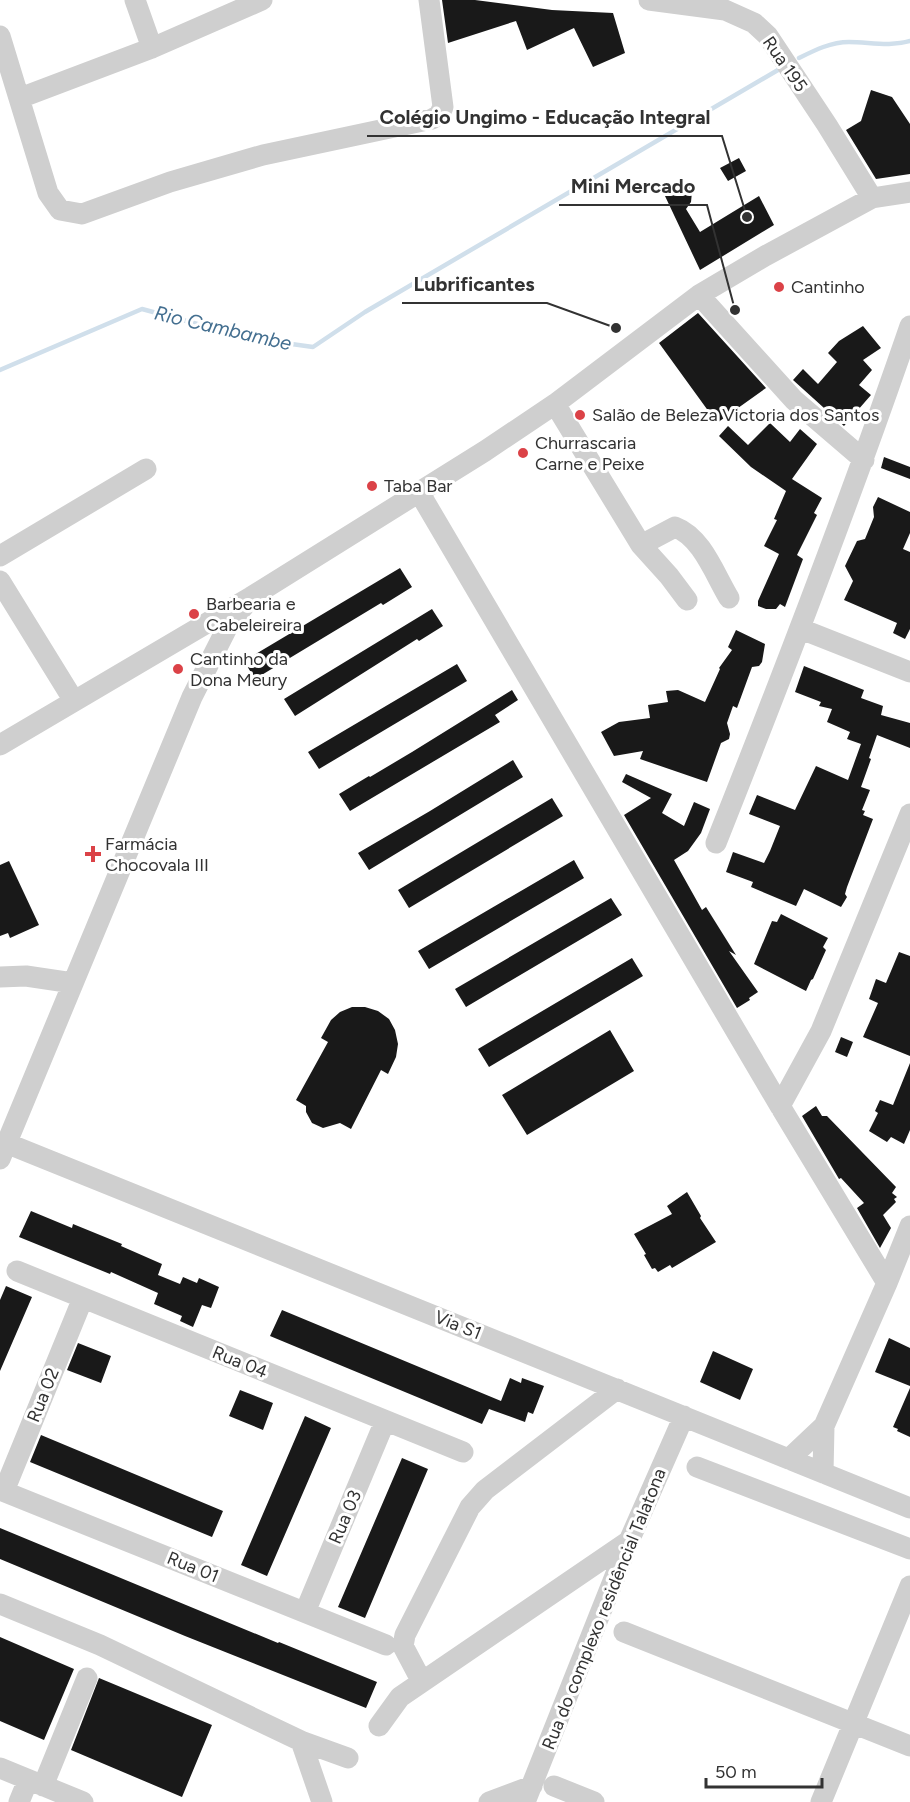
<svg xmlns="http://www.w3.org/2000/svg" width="910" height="1802" font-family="Figtree,sans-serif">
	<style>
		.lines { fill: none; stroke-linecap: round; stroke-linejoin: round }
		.stream { stroke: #d0dfeb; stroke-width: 4.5 }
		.building { fill: #191919 }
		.minor { stroke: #cfcfcf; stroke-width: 21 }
		.poi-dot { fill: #db4247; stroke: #fff; stroke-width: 2 }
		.labels { text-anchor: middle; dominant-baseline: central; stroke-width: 6; stroke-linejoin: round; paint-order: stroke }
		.street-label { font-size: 18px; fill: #323232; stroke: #fff }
		.poi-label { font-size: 18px; fill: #323232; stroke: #fff; text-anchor: start }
		.water-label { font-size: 20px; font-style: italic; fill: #446f90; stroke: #fff }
		.leader { fill: none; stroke: #323232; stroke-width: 2 }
		.callout-dot { fill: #323232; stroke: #fff; stroke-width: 2 }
		.callout-label { font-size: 20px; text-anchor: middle; font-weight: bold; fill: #323232; stroke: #fff; stroke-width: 6; stroke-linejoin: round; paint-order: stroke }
	</style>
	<rect width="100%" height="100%" fill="#fff"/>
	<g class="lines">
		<path class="stream" d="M 799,58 C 815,50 831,42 849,42 C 869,42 890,47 910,41
			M 0,370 L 142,309 L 249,338 L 313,347 L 365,312 L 778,70"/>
	</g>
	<path class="building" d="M 442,0 L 475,0 L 552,10 L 613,13 L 625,53 L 593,67 L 574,28 L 527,50 L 516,21 L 448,43 Z
		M 871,90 L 892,97 L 910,124 L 910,174 L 876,179 L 846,130 L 861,121 Z
		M 739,158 L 746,171 L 728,181 L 720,168 Z
		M 693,182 L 691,202 L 686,209 L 700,232 L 759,196 L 774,225 L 700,270 L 665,196 Z
		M 698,313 L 766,388 L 717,423 L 659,343 Z
		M 863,326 L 881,348 L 863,360 L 872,370 L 859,385 L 871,395 L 844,426 L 793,380 L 803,369 L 818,384 L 837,362 L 828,353 L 839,341 Z
		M 770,423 L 790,442 L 800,429 L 817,444 L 792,479 L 822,498 L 814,513 L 817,515 L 797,555 L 803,559 L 785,607 L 780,604 L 776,609 L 766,609 L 758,606 L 758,601 L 779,554 L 764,546 L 777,520 L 774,519 L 786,491 L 751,467 L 719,436 L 728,426 L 748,445 Z
		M 884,457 L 910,467 L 910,479 L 881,468 Z
		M 878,497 L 910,512 L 910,533 L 903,549 L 910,552 L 910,629 L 905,639 L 893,633 L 897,623 L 844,600 L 853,581 L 845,566 L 857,541 L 865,539 L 874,517 L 873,507 Z
		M 400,568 L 412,587 L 383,605 L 381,603 L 255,679 L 244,661 Z
		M 432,609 L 443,626 L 419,641 L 417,639 L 295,716 L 284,699 Z
		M 736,630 L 765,644 L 762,662 L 759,666 L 752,667 L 737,708 L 733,706 L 727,723 L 730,734 L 729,739 L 721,743 L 707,782 L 640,759 L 643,751 L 614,756 L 601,732 L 619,722 L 650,718 L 648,705 L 668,702 L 666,691 L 678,690 L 705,702 L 720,669 L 719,668 L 732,650 L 728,647 Z
		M 457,664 L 467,681 L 319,769 L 308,752 Z
		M 804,666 L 864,690 L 861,698 L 883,706 L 881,715 L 910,723 L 910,748 L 877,735 L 869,758 L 871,759 L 861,787 L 870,790 L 862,810 L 865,811 L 863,815 L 873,819 L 847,887 L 845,894 L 847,897 L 841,907 L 804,889 L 796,906 L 751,887 L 753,882 L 726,872 L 733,852 L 764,863 L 770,851 L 780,826 L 749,814 L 757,795 L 795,810 L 816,766 L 848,780 L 861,744 L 847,739 L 850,732 L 827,722 L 832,709 L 819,706 L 821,702 L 795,692 Z
		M 512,690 L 518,700 L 495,715 L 500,722 L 350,811 L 339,794 L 369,776 L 370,777 L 412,752 Z
		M 513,760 L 523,777 L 369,870 L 358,853 L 430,811 Z
		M 626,774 L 672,794 L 662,813 L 684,826 L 694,802 L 710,809 L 701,833 L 688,851 L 674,860 L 702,910 L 706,907 L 736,955 L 729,951 L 758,992 L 749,998 L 750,1000 L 737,1008 L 624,815 L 651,798 L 622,782 Z
		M 552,798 L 563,816 L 409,908 L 398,890 Z
		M 574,860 L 584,878 L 429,969 L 418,951 Z
		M 9,861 L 39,925 L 10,938 L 8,933 L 0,936 L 0,865 Z
		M 611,898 L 622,915 L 466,1007 L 455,989 Z
		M 781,914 L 828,938 L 823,947 L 826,950 L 813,979 L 811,980 L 806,991 L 754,964 L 772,921 L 777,922 Z
		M 899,952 L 910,956 L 910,1056 L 863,1037 L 878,1003 L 869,999 L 876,979 L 886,983 Z
		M 632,958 L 643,976 L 489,1067 L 478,1049 Z
		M 352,1007 L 365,1007 L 378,1011 L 389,1019 L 395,1030 L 398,1044 L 396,1057 L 388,1074 L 381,1070 L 351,1129 L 340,1123 L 323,1128 L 312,1123 L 306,1112 L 306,1106 L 296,1100 L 328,1042 L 321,1038 L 331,1020 L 340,1012 Z
		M 610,1030 L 634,1071 L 527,1135 L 502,1095 Z
		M 841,1037 L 853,1042 L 847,1057 L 835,1052 Z
		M 910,1063 L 910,1130 L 904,1144 L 891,1137 L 887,1142 L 869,1131 L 878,1113 L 875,1111 L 880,1100 L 893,1105 Z
		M 816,1106 L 822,1116 L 827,1116 L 896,1187 L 892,1193 L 897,1197 L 894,1199 L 896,1202 L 883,1215 L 891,1228 L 880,1248 L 857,1208 L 864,1203 L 841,1178 L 839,1179 L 802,1116 Z
		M 687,1192 L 701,1216 L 700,1218 L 716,1242 L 672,1268 L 670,1265 L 658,1272 L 655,1268 L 652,1269 L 644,1255 L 646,1254 L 634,1234 L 672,1214 L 667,1206 Z
		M 31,1211 L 72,1228 L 73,1224 L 122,1244 L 121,1246 L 162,1264 L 158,1275 L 180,1284 L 183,1277 L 197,1283 L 199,1278 L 219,1287 L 211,1308 L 202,1305 L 193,1327 L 180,1321 L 182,1316 L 154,1304 L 158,1293 L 111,1272 L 110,1274 L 19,1237 Z
		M 6,1286 L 32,1297 L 0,1371 L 0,1300 Z
		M 282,1310 L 501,1401 L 510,1378 L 521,1383 L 522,1378 L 544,1386 L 533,1414 L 528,1412 L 525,1422 L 489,1409 L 482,1424 L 270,1336 Z
		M 889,1338 L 910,1348 L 910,1386 L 875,1372 Z
		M 78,1343 L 111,1356 L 101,1383 L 67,1370 Z
		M 713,1351 L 753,1369 L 740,1400 L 700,1382 Z
		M 910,1388 L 910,1437 L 897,1431 L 898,1429 L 893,1427 Z
		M 240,1390 L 273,1403 L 263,1430 L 229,1416 Z
		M 305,1416 L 331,1428 L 267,1576 L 241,1565 Z
		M 41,1435 L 223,1511 L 212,1537 L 30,1462 Z
		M 402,1458 L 428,1469 L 365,1618 L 338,1607 Z
		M 0,1528 L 278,1643 L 279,1642 L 377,1682 L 366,1708 L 185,1636 L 0,1559 Z
		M 0,1637 L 74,1669 L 44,1740 L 0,1721 Z
		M 99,1678 L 212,1725 L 182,1797 L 71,1750 Z"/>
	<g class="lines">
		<path class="minor" d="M 135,0 L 152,48
			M 649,0 L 725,10 L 754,23 L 768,36 L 827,125 L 872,198
			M 0,36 L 48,193 L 60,210 L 82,214 L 170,182 L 263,155 L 432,119 L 439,115 L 443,107 L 429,0
			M 20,98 L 152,48 L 262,0
			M 699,295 L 794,400 L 864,460
			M 555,404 L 641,545 L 669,576 L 687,600
			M 419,492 L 780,1106 L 887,1283
			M 641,545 L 675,527 C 702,537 715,575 729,598
			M 0,556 L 146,469
			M 0,581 L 74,701
			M 801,629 L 910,672
			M 0,745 L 251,597 L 485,451 L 555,404 L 699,295 L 765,256 L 872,198 L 910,192
			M 716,843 C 784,672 850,501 910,326
			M 0,977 L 26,976 L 73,983
			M 780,1106 L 821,1031 L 910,814
			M 6,1143 L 910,1508
			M 0,1159 L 192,697 L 230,622 L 244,606
			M 17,1271 L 463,1452
			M 789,1459 L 824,1426
			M 697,1467 L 910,1549
			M 823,1473 L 824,1426 L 887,1283 L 910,1226
			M 0,1490 L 386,1645
			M 4,1491 L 83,1298
			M 0,1604 L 100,1645 L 301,1741 L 348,1758
			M 305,1612 L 385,1421
			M 624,1632 L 910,1746
			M 422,1682 L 403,1646 L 405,1635 L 470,1507 L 485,1490 L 617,1389
			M 379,1726 L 400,1697 L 629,1541
			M 301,1741 L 322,1802
			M 0,1768 L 83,1802
			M 43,1786 L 87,1678
			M 554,1786 L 594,1802
			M 19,1802 L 28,1780
			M 489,1802 L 532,1786
			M 525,1802 L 629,1541 L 684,1416
			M 821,1802 L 910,1586"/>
	</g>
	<g class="poi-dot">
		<circle cx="779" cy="287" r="6"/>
		<circle cx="580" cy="415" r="6"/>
		<circle cx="523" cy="453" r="6"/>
		<circle cx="372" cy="486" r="6"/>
		<circle cx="194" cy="614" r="6"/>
		<circle cx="178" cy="669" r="6"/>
		<path d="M90 845h6v6h6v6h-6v6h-6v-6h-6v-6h6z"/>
	</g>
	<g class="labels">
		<g class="street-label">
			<text transform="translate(785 64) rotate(55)">Rua 195</text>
			<text transform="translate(458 1325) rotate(22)">Via S1</text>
			<text transform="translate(240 1362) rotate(22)">Rua 04</text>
			<text transform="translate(43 1395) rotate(-68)">Rua 02</text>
			<text transform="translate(345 1517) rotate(-67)">Rua 03</text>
			<text transform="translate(193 1567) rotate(22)">Rua 01</text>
			<text transform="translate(604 1609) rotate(-68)">Rua do complexo residêncial Talatona</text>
		</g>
		<g class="poi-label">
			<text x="791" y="287">Cantinho</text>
			<text x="592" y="415">Salão de Beleza Victoria dos Santos</text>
			<text x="535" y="443">Churrascaria<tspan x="535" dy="21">Carne e Peixe</tspan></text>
			<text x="384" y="486">Taba Bar</text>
			<text x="206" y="604">Barbearia e<tspan x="206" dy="21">Cabeleireira</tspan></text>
			<text x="190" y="659">Cantinho da<tspan x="190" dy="21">Dona Meury</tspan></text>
			<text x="105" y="844">Farmácia<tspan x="105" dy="21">Chocovala III</tspan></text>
		</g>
		<g class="water-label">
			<text transform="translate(223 328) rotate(13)">Rio Cambambe</text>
		</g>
	</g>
	<path class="leader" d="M747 217L722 136H367M735 310L707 205H559M616 328L547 303H402"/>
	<g class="callout-dot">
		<circle cx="747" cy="217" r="6"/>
		<circle cx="735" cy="310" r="6"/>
		<circle cx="616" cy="328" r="6"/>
	</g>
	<g class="callout-label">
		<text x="545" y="124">Colégio Ungimo - Educação Integral</text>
		<text x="633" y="193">Mini Mercado</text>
		<text x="474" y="291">Lubrificantes</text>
	</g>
	<path d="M706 1778v9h116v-9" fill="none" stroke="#323232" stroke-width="3"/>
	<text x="715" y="1778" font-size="18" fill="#323232" stroke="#ffffff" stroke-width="4.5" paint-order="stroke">50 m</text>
</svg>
